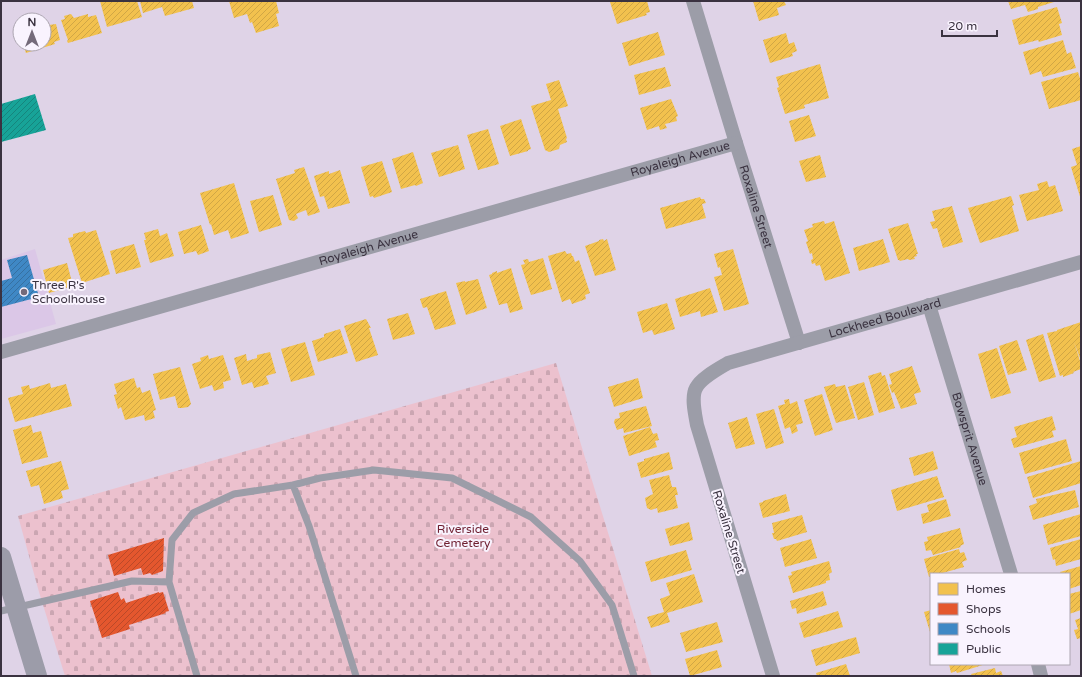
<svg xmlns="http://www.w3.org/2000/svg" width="1082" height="677" font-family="'Varela Round',sans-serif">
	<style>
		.built { fill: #dbc7e7 }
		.cemetery { fill: url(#cemetery-stones) }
		.homes { fill: url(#homes-hatch) }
		.shops { fill: url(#shops-hatch) }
		.schools { fill: url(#schools-hatch) }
		.public { fill: url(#public-hatch) }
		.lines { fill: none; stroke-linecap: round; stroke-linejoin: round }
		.lane { stroke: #9c9da8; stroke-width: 7 }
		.street { stroke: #9c9da8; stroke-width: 14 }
		.secondary { stroke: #9c9ca9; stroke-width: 20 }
		.poi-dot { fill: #746a7a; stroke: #f9f3fe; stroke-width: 1.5 }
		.labels { text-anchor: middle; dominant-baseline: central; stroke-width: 4; stroke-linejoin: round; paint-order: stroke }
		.street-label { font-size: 12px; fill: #3a3240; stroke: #f9f3fe }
		.poi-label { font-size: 12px; fill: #3a3240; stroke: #f9f3fe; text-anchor: start }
		.park-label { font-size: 12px; fill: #6f1f30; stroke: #f9f3fe }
	</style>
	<defs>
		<pattern id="cemetery-stones" width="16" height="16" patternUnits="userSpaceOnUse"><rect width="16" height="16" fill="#ecc1ce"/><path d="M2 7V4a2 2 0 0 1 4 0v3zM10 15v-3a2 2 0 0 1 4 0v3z" fill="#cba6b2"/></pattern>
		<pattern id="homes-hatch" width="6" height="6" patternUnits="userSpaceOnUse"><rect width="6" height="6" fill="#f2c14e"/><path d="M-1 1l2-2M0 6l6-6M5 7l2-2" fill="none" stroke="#d0a645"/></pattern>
		<pattern id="shops-hatch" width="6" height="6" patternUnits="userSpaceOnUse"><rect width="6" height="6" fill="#e4572e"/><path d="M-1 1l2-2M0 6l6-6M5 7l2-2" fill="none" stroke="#ba4929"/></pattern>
		<pattern id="schools-hatch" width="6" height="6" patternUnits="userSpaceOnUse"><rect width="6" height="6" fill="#3f88c5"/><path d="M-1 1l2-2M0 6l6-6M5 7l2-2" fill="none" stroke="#3670a1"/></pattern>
		<pattern id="public-hatch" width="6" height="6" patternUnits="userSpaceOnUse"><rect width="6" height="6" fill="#17a398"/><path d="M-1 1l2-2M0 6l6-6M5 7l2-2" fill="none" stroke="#16857d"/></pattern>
	</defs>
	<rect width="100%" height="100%" fill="#dfd3e7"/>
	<path class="built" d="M 35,249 L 56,324 L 1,339 L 1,260 Z"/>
	<path class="cemetery" d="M 556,363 L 652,676 L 65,676 L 39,592 L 18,516 Z"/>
	<path class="homes" d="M 100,1 L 137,1 L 142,17 L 107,27 Z
		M 140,1 L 192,1 L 194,8 L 165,16 L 162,7 L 143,13 Z
		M 229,1 L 276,1 L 279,13 L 276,14 L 279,26 L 256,33 L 252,22 L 250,23 L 247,14 L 234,18 Z
		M 615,1 L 647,1 L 650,12 L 646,13 L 647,15 L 617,24 L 610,2 Z
		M 753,1 L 784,1 L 786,5 L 777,8 L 779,15 L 759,21 Z
		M 1008,1 L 1057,1 L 1038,7 L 1038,9 L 1028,12 L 1025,5 L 1011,9 Z
		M 1057,7 L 1062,23 L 1059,24 L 1062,35 L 1039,42 L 1038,40 L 1019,45 L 1012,20 Z
		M 71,14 L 74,18 L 88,14 L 88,17 L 96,15 L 102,33 L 68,43 L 67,41 L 68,40 L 61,20 L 65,19 L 64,16 Z
		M 49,23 L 49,25 L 56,24 L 60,40 L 54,42 L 55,44 L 26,53 L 23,44 L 44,44 L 44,24 Z
		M 658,32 L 665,55 L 629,66 L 622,43 Z
		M 786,33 L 789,44 L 794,42 L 797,51 L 792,53 L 793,56 L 770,63 L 763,40 Z
		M 1063,40 L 1067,54 L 1071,52 L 1076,68 L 1043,77 L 1041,71 L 1030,75 L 1023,52 Z
		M 820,64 L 829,98 L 804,105 L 805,108 L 785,114 L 777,88 L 779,87 L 776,77 Z
		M 665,67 L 671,86 L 639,95 L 634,75 Z
		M 1078,72 L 1081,82 L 1081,100 L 1049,109 L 1041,82 Z
		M 559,80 L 568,106 L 558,109 L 567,138 L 566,139 L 567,142 L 560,145 L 559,149 L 549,152 L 545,150 L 531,106 L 551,100 L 546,84 Z
		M 671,99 L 678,116 L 676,117 L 677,121 L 665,124 L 667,128 L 660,130 L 659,126 L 647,130 L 640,108 Z
		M 809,115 L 816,136 L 795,142 L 789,121 Z
		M 521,119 L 531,149 L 528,150 L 528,151 L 510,156 L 500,126 Z
		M 488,129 L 499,164 L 478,170 L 467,135 Z
		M 458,145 L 465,169 L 439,177 L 431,153 Z
		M 1081,146 L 1081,200 L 1071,167 L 1077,165 L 1072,149 Z
		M 413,152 L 423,183 L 416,186 L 415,185 L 401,189 L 392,159 Z
		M 820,155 L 826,177 L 806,182 L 799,161 Z
		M 382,161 L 392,192 L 374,198 L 373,196 L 370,197 L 361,167 Z
		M 304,167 L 320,212 L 308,216 L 306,210 L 296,214 L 298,218 L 294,221 L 289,220 L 276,179 L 295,173 L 294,170 Z
		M 340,170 L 350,203 L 328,209 L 324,196 L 320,197 L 314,176 L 329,171 L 329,174 Z
		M 1047,181 L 1049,187 L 1055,185 L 1063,211 L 1027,221 L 1019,195 L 1039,190 L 1037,184 Z
		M 234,183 L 249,233 L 231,239 L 228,230 L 214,235 L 211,224 L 210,225 L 200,193 Z
		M 273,195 L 282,225 L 259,232 L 250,201 Z
		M 1011,196 L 1014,205 L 1012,206 L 1019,231 L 980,243 L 968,208 Z
		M 700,197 L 701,199 L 704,199 L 706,203 L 702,204 L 706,218 L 666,229 L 660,208 Z
		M 952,206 L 963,242 L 943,248 L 937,228 L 933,229 L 930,222 L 935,221 L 932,211 Z
		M 824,221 L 825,224 L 834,221 L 850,273 L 825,281 L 820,265 L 816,266 L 815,263 L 812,264 L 811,260 L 813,259 L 812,253 L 810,254 L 806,242 L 808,241 L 804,230 L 813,227 L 812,224 Z
		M 908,223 L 918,254 L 916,254 L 917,256 L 914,257 L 915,259 L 909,260 L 908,259 L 900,261 L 899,260 L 898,260 L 888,229 Z
		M 201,225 L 209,251 L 198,255 L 196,251 L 184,254 L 178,232 Z
		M 158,229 L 160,236 L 167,233 L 174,256 L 150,263 L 144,240 L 146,240 L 144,233 Z
		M 96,230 L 110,274 L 82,283 L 68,238 L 73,237 L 73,234 L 85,231 L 86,233 Z
		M 603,239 L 604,241 L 607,239 L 616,270 L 595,276 L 585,246 L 599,241 L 599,240 Z
		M 883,239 L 890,262 L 859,271 L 853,248 Z
		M 134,244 L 141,267 L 116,274 L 110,251 Z
		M 733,249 L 749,304 L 724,311 L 714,277 L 722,275 L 720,267 L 718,268 L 714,254 Z
		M 565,251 L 567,254 L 571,253 L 572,256 L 573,256 L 575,262 L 579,260 L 590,293 L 585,295 L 586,299 L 572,304 L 570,299 L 562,302 L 548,256 Z
		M 543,258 L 552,289 L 531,295 L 521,265 L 525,264 L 523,260 L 528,259 L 529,262 Z
		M 67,263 L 73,286 L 49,293 L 43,270 Z
		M 511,268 L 523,309 L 510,313 L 507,303 L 499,305 L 489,275 L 492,274 L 492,273 L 497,271 L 497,273 Z
		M 478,279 L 487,308 L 466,315 L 456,283 L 465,281 L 465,282 Z
		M 710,288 L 718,312 L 701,317 L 700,311 L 680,317 L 675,299 Z
		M 446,291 L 456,324 L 435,330 L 427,307 L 423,308 L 420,299 Z
		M 667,303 L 675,329 L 654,335 L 652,330 L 643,333 L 637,312 Z
		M 408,313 L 415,334 L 393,340 L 387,319 Z
		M 366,319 L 371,328 L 369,328 L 378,355 L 356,362 L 344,326 Z
		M 1081,322 L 1081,361 L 1074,342 L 1081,364 L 1081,369 L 1073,372 L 1074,373 L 1063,377 L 1063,375 L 1060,376 L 1047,333 L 1057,331 L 1057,330 Z
		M 340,329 L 348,353 L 318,362 L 312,341 L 324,337 L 324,334 Z
		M 1043,334 L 1056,377 L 1039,382 L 1026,340 Z
		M 1017,340 L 1027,370 L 1008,375 L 999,346 Z
		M 305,342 L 315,375 L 291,382 L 281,349 Z
		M 997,348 L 1011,393 L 991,399 L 978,354 Z
		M 270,352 L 276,373 L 266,376 L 269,384 L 254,388 L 252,382 L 242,385 L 234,358 L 246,354 L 247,361 L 257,358 L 257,355 Z
		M 208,355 L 209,359 L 223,355 L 231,380 L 223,382 L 224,388 L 214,391 L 212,385 L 200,389 L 192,364 L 201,361 L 200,358 Z
		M 912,366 L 921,392 L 914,394 L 917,404 L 901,409 L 894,392 L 892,393 L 889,385 L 892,384 L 889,374 Z
		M 180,367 L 191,404 L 188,407 L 182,408 L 178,408 L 175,396 L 160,400 L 153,374 Z
		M 881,372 L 882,376 L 885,375 L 895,408 L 879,413 L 868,376 Z
		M 134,378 L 137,388 L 140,387 L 142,393 L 150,390 L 156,410 L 153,411 L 155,418 L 145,421 L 144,415 L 125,420 L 121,407 L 118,409 L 114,395 L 117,394 L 114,384 Z
		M 638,378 L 643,398 L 614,407 L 608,387 Z
		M 864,382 L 874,415 L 858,420 L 848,387 Z
		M 50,383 L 51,388 L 66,384 L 72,406 L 15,422 L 8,398 L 23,394 L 21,387 L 29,385 L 30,389 Z
		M 835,384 L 836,387 L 845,385 L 855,418 L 836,423 L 824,387 Z
		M 822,394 L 833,430 L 815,436 L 804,400 Z
		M 789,399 L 790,404 L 797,401 L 803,423 L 796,425 L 798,431 L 792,434 L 790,427 L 785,429 L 778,406 L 785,404 L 784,400 Z
		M 646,406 L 652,426 L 624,433 L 623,428 L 617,430 L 614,422 L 615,419 L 620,418 L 619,413 Z
		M 774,409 L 784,443 L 766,449 L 756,414 Z
		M 1052,416 L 1056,430 L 1052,431 L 1054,437 L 1014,448 L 1011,439 L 1017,437 L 1014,427 Z
		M 747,417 L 755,444 L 736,449 L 728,423 Z
		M 31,425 L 33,433 L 41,431 L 48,457 L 22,464 L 13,430 Z
		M 650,427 L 653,434 L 657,433 L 659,440 L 655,441 L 657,447 L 629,456 L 623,436 Z
		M 1066,439 L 1072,461 L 1025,474 L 1019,453 Z
		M 933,451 L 938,469 L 914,476 L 909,458 Z
		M 669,452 L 673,469 L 641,478 L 637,463 L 644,461 L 644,459 Z
		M 61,461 L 69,489 L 61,491 L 63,498 L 44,504 L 39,485 L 31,487 L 26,471 Z
		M 1081,461 L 1081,483 L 1033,498 L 1027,477 Z
		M 669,475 L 672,487 L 676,487 L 678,495 L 675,495 L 678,508 L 658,513 L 657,508 L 651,510 L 647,508 L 645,498 L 653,494 L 649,480 Z
		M 937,476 L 944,497 L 897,511 L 891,490 Z
		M 1075,490 L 1079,507 L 1033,520 L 1029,506 L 1037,503 L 1036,499 Z
		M 786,494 L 790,511 L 763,518 L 759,503 L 763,502 L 763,501 Z
		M 946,499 L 951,516 L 923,524 L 921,514 L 929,512 L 927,505 Z
		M 1081,514 L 1081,536 L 1048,545 L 1043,525 Z
		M 802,515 L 807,532 L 777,541 L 776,539 L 774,539 L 772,533 L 774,533 L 772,523 Z
		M 689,522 L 693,540 L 670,546 L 665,529 Z
		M 960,528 L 964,544 L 960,546 L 961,547 L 933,555 L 931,550 L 926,551 L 924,542 L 928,541 L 927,537 Z
		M 811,539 L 817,558 L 785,567 L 780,548 Z
		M 1081,539 L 1081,559 L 1056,566 L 1055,559 L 1053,560 L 1050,548 Z
		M 959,549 L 960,553 L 964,552 L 967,560 L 962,562 L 964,567 L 939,574 L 931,574 L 931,576 L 929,577 L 924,559 Z
		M 686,550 L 692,570 L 651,582 L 645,562 Z
		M 829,561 L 832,572 L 829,574 L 830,580 L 826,581 L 826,583 L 793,593 L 788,576 L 792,575 L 791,572 Z
		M 1081,566 L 1081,585 L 1069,589 L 1069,574 L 1061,574 L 1060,572 Z
		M 694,574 L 703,602 L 667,613 L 670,622 L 651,628 L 647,617 L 664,612 L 660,599 L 670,595 L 666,583 Z
		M 823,591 L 827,605 L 797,614 L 796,608 L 792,609 L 790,601 Z
		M 1081,591 L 1081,610 L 1069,614 L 1069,594 Z
		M 931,610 L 931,632 L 930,632 L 924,612 Z
		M 838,611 L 843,627 L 804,638 L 799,623 Z
		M 1081,618 L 1081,638 L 1077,639 L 1074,630 L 1078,629 L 1075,620 Z
		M 717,622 L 723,642 L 686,652 L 680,633 Z
		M 856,637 L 860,653 L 816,666 L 811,650 Z
		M 717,650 L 722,667 L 690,676 L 685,659 Z
		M 846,664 L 850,676 L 817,676 L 816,673 Z
		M 949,664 L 986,664 L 957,673 L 956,671 L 951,673 Z
		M 995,668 L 996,673 L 1001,671 L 1003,676 L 972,676 L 971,674 Z"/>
	<path class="shops" d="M 164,538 L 163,571 L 152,575 L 150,573 L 143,575 L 141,568 L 114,576 L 108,555 Z
		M 118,592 L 121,600 L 124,598 L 126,603 L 159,592 L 159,593 L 163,592 L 169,611 L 165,612 L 166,613 L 129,625 L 130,629 L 102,638 L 90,601 Z"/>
	<path class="schools" d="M 27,255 L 39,297 L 1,307 L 1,281 L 12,278 L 7,260 Z"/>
	<path class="public" d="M 35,94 L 46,130 L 1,142 L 1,104 Z"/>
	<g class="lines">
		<path class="lane" d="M 293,485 L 320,478 L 374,470 L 452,478 L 531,517 L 580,561 L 612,605 L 634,676
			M 169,582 L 172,540 L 193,513 L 234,494 L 293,485 L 309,526 L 356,676
			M 1,611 L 132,581 L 169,582 L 197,676"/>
		<g class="street">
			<path id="s1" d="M 693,1 L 736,143 L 799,343"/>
			<path id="s2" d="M 929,305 L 1011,574"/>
			<path id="s3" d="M 1,352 L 736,143"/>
			<path d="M 1038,664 L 1041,676"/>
			<path id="s4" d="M 773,676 L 697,425 C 695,414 691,397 696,388 C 701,378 718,369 728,363 L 1081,262"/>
		</g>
		<path class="secondary" d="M 1,557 L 37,676"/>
	</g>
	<circle class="poi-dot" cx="24" cy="292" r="4"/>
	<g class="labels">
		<g class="street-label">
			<text stroke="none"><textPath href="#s3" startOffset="706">Royaleigh Avenue</textPath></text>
			<text stroke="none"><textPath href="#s1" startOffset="215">Roxaline Street</textPath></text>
			<text stroke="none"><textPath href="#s3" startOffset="382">Royaleigh Avenue</textPath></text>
			<text stroke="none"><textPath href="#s4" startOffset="504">Lockheed Boulevard</textPath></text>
			<text stroke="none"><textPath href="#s2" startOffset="140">Bowsprit Avenue</textPath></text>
			<text transform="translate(729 532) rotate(73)">Roxaline Street</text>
		</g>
		<g class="poi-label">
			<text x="32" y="285">Three R's<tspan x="32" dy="14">Schoolhouse</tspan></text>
		</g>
		<g class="park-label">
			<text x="463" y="529">Riverside<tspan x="463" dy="14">Cemetery</tspan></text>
		</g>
	</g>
	<rect width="1082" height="677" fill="none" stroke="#3a3240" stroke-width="4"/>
	<rect x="930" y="573" width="140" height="92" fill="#f9f3fe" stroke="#ada6b2"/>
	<rect x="938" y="583" width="20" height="12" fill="#f2c14e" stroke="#ada6b2"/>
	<text x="966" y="593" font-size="12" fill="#3a3240">Homes</text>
	<rect x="938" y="603" width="20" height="12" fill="#e4572e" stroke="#ada6b2"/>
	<text x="966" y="613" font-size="12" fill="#3a3240">Shops</text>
	<rect x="938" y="623" width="20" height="12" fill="#3f88c5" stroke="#ada6b2"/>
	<text x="966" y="633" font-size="12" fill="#3a3240">Schools</text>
	<rect x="938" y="643" width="20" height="12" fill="#17a398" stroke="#ada6b2"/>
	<text x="966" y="653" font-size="12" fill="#3a3240">Public</text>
	<g transform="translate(32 32)"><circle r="19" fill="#f9f3fe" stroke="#ada6b2"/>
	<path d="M0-3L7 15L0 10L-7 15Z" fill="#746a7a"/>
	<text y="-6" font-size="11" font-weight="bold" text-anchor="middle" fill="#3a3240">N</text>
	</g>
	<path d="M942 30v6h55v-6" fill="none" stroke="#3a3240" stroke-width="2"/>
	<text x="948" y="30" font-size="12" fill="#3a3240" stroke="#f9f3fe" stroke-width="3" paint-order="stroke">20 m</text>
</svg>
